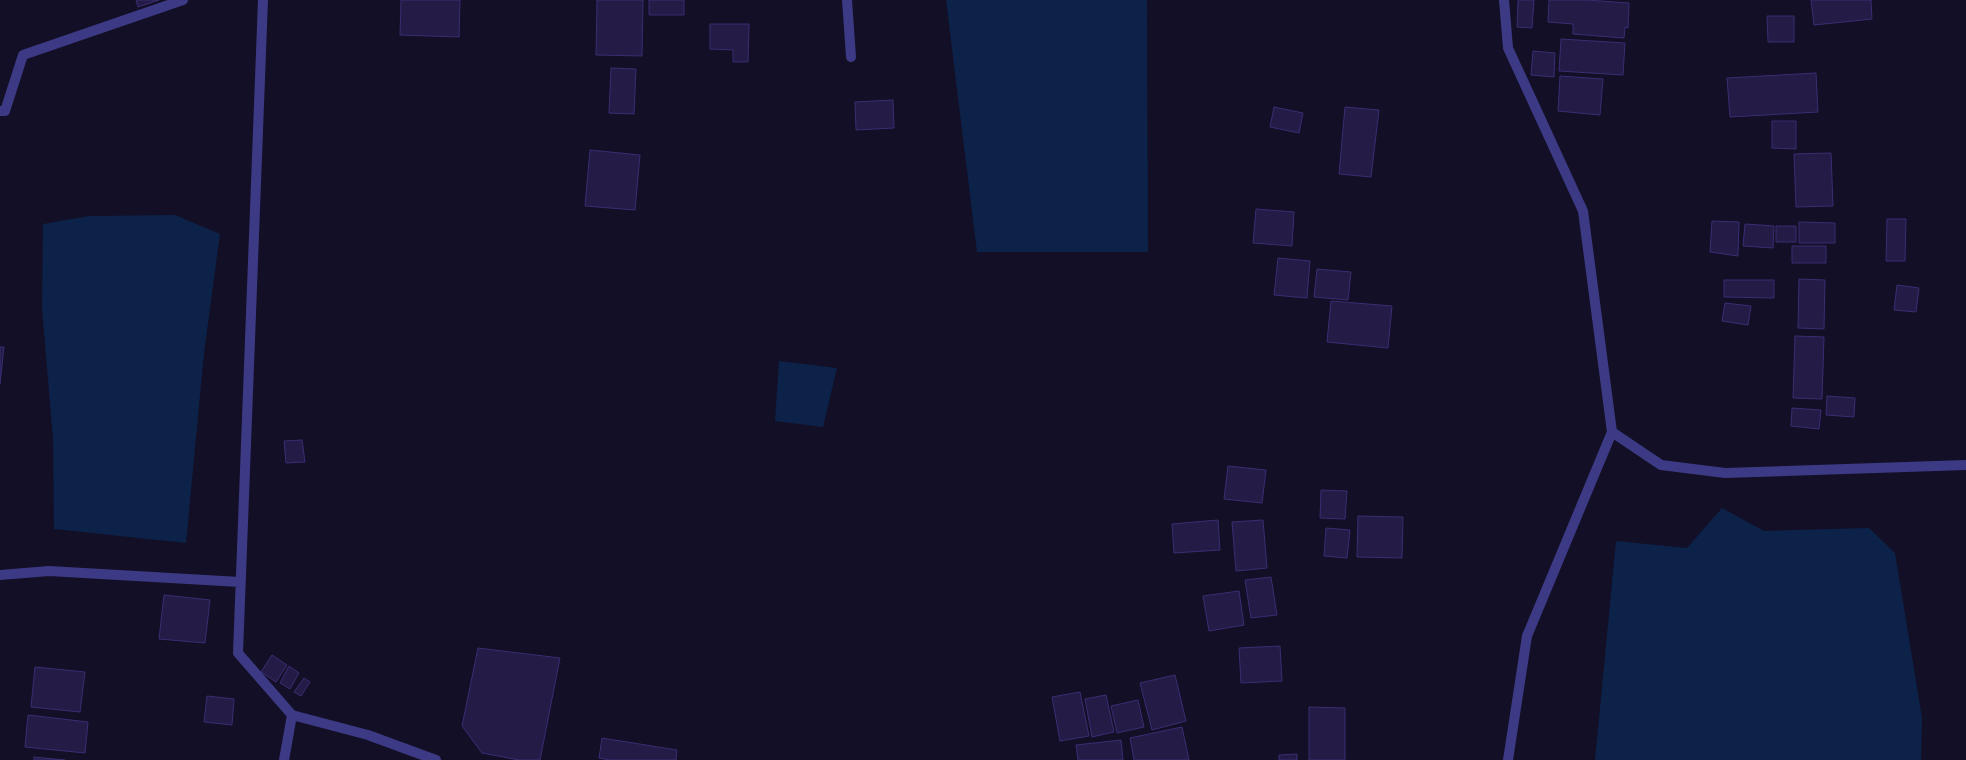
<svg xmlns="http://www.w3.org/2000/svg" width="1966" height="760" font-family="Commissioner,sans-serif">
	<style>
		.water { fill: #0c2248 }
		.building { fill: #241b47; stroke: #3b2d73 }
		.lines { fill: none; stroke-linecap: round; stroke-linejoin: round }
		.minor { stroke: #3d3a85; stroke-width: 10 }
	</style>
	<rect width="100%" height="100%" fill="#130f26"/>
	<path class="water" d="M 946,0 L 1147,0 L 1148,252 L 977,252 Z
		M 175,215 L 220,234 L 204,353 L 186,543 L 54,529 L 53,439 L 42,308 L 43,224 L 89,216 Z
		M 779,361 L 837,368 L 823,427 L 775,421 Z
		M 1722,508 L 1764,531 L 1869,528 L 1895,553 L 1922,718 L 1921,760 L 1595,760 L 1616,541 L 1687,548 Z"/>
	<path class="building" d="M 136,0 L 159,0 L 138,7 Z
		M 401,0 L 460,0 L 459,37 L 400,35 Z
		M 597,0 L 643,0 L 642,56 L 596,55 Z
		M 649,0 L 684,0 L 684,15 L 649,15 Z
		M 1518,0 L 1534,0 L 1532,28 L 1517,27 Z
		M 1549,0 L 1587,0 L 1629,3 L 1628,28 L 1625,27 L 1624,38 L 1573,34 L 1573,24 L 1548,22 Z
		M 1811,0 L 1871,0 L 1872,19 L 1814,25 Z
		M 1767,16 L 1794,16 L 1794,42 L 1768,42 Z
		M 710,24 L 749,24 L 748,62 L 733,62 L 733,50 L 710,49 Z
		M 1561,39 L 1625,43 L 1623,75 L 1559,71 Z
		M 1533,51 L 1555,53 L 1554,77 L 1531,75 Z
		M 611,68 L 636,69 L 634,114 L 609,113 Z
		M 1816,73 L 1818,112 L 1730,117 L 1727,78 Z
		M 1560,76 L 1603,79 L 1600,115 L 1558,111 Z
		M 893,100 L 894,128 L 856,130 L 855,102 Z
		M 1274,107 L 1303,113 L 1299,133 L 1270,127 Z
		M 1345,107 L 1379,110 L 1371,177 L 1339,174 Z
		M 1772,121 L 1796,121 L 1796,149 L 1772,148 Z
		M 590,150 L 640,155 L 635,210 L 585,206 Z
		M 1831,153 L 1833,206 L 1796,207 L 1794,154 Z
		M 1256,209 L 1294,212 L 1292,246 L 1253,243 Z
		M 1887,219 L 1906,219 L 1905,261 L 1886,261 Z
		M 1712,221 L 1739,222 L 1738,256 L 1710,252 Z
		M 1799,222 L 1835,223 L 1835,243 L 1799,243 Z
		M 1745,224 L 1774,226 L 1773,248 L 1743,246 Z
		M 1776,226 L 1796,226 L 1796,242 L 1776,242 Z
		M 1792,246 L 1826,246 L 1826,263 L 1792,263 Z
		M 1278,258 L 1310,261 L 1307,298 L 1274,295 Z
		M 1317,269 L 1351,272 L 1348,300 L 1314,297 Z
		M 1799,279 L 1825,280 L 1824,329 L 1798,328 Z
		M 1724,280 L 1774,280 L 1774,298 L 1724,297 Z
		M 1897,285 L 1919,288 L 1916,312 L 1894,310 Z
		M 1331,301 L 1392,306 L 1388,348 L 1327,342 Z
		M 1725,303 L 1751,306 L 1748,325 L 1722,321 Z
		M 1795,336 L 1824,337 L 1822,399 L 1793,398 Z
		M 0,347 L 4,347 L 0,384 Z
		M 1827,396 L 1855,398 L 1854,417 L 1826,415 Z
		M 1792,408 L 1821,410 L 1819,429 L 1791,426 Z
		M 302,440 L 305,462 L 286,463 L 284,441 Z
		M 1228,466 L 1266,470 L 1262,503 L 1224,499 Z
		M 1321,490 L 1347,491 L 1345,519 L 1320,518 Z
		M 1358,516 L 1403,517 L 1402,558 L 1357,557 Z
		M 1218,520 L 1220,550 L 1174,553 L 1172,524 Z
		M 1263,520 L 1267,568 L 1236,571 L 1232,522 Z
		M 1326,528 L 1350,530 L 1347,558 L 1324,556 Z
		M 1271,577 L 1277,615 L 1251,618 L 1245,580 Z
		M 1239,591 L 1244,625 L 1209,631 L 1203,596 Z
		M 164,595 L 210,600 L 205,643 L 159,639 Z
		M 1280,646 L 1282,681 L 1241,683 L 1239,648 Z
		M 478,648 L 560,658 L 540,760 L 519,760 L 482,753 L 462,726 Z
		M 272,655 L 287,665 L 276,682 L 261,672 Z
		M 289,666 L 299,673 L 290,689 L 280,683 Z
		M 35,667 L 85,672 L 80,712 L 31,707 Z
		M 1175,675 L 1186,721 L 1152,730 L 1140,683 Z
		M 304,678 L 310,682 L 301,696 L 294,692 Z
		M 1080,692 L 1089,736 L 1060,741 L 1052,697 Z
		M 1106,695 L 1114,732 L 1092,737 L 1085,699 Z
		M 207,696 L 234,699 L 232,725 L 204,722 Z
		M 1138,700 L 1144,727 L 1117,733 L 1111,706 Z
		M 1309,707 L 1345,708 L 1345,760 L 1309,760 Z
		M 28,715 L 88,722 L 85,753 L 25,747 Z
		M 1182,727 L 1189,760 L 1134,760 L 1130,738 Z
		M 602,738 L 677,750 L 676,760 L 610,760 L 599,758 Z
		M 1121,740 L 1123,760 L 1078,760 L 1076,745 Z
		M 1297,754 L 1297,760 L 1279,760 L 1279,755 Z
		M 34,757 L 65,760 L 34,760 Z"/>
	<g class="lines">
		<path class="minor" d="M 263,0 L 238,653 L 292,715 L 284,760
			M 847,0 L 851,57
			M 1504,0 L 1508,48 L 1583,211 L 1612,432 L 1527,636 L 1508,760
			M 0,111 L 5,111 L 23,55 L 183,0
			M 1612,432 L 1661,465 L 1725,473 L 1966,465
			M 0,575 L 49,571 L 240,582
			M 292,715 L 368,735 L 436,760"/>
	</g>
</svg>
